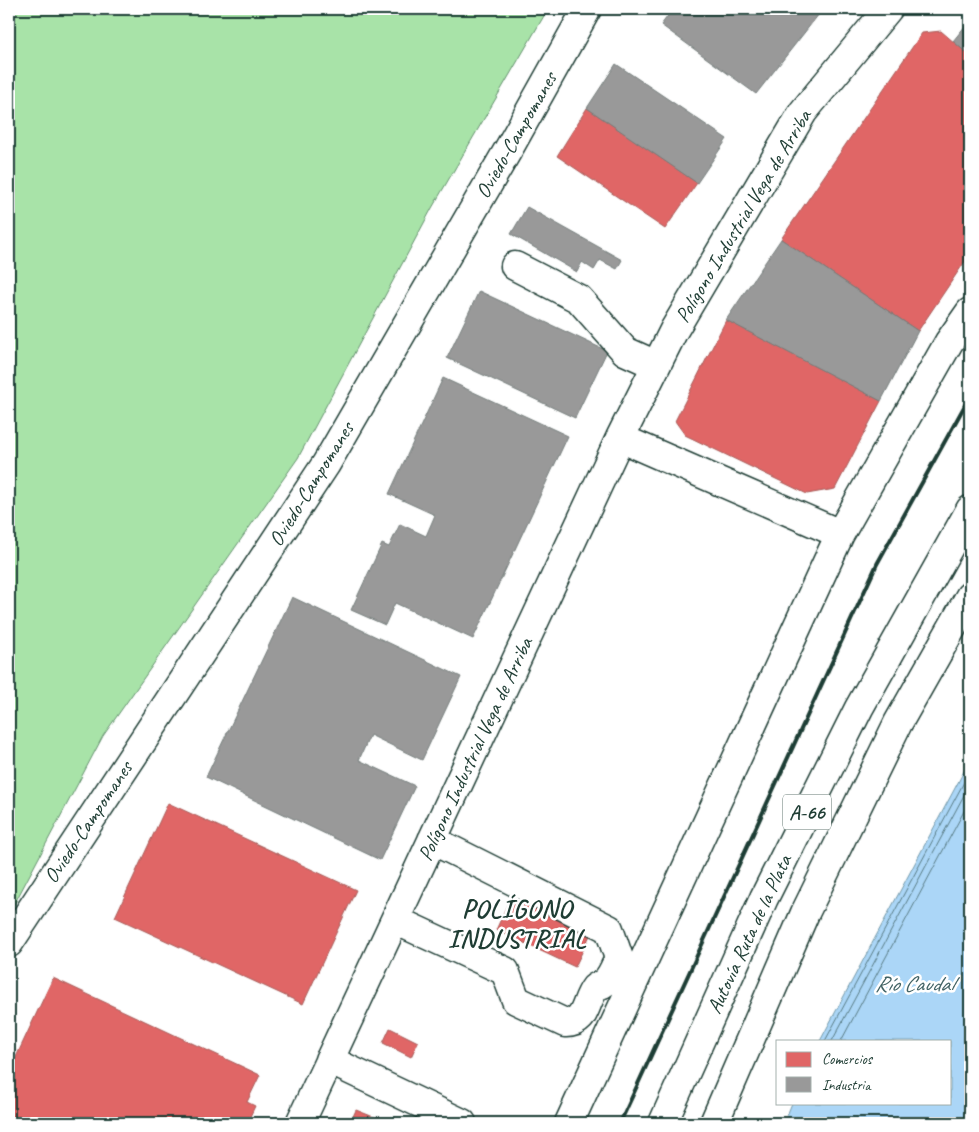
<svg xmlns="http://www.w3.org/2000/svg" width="979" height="1132" font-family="Caveat,sans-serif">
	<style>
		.green { fill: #a8e3a8; stroke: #64906e }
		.water { fill: #abd6f7; stroke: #7399a9 }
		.shops { fill: #e06666; stroke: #a65a57 }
		.industry { fill: #999; stroke: #747d7b }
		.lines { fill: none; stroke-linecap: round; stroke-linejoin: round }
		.shore { stroke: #577a82; stroke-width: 1 }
		.minor-casing { stroke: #1f3d34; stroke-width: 31 }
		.highway-casing { stroke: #1f3d34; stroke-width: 31 }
		.minor { stroke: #fff; stroke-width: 28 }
		.highway { stroke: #fff; stroke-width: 28 }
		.rail { stroke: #1f3d34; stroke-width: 4 }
		.labels { text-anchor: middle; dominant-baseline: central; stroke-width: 5; stroke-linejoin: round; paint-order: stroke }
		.shield { fill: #fff; stroke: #627771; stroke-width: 1 }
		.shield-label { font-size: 20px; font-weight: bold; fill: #1f3d34 }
		.street-label { font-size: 21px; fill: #1f3d34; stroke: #fff }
		.water-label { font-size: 22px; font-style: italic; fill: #426365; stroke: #fff }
		.district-label { font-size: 26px; font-weight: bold; letter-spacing: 1px; fill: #1f3d34; stroke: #fff }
	</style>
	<rect width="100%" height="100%" fill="#fff"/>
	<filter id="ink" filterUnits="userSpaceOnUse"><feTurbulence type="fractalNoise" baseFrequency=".02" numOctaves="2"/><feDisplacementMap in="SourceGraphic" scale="10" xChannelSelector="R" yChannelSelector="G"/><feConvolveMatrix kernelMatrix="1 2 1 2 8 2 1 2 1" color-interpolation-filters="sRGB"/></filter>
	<g filter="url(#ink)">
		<path class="green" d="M 9,9 L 548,9 L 432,208 L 298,458 L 103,736 L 9,914 Z"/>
		<path class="water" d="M 970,760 L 970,1103 L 962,1123 L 784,1123 L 792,1103 L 950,1103 L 950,1041 L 820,1041 Z"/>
		<path class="shops" d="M 941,31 L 970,56 L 970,254 L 918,331 L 781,239 L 922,33 Z
			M 587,108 L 697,183 L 665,229 L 557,156 Z
			M 726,320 L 881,401 L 835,489 L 807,494 L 685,435 L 675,421 Z
			M 168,803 L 356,890 L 303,1004 L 115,917 Z
			M 513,892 L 593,929 L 575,967 L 496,930 Z
			M 53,978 L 260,1075 L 247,1102 L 255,1106 L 247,1123 L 9,1123 L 9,1072 Z
			M 390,1028 L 418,1042 L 411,1057 L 383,1043 Z
			M 356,1110 L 389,1123 L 350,1123 Z"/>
		<path class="industry" d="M 673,9 L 823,9 L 756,94 L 661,25 Z
			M 970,20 L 970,56 L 953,41 Z
			M 616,64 L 727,139 L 697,183 L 587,108 Z
			M 527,207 L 622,260 L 617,269 L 600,260 L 594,270 L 582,262 L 577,272 L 511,234 Z
			M 781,239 L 918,331 L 881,401 L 726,320 Z
			M 479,291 L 607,351 L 575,418 L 447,358 Z
			M 443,378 L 568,436 L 473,639 L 395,603 L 385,625 L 351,610 L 382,544 L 389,547 L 400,524 L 426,536 L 435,515 L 389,494 Z
			M 292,597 L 461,677 L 422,760 L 370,735 L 359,760 L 415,786 L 380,860 L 206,777 Z"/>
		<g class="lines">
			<path class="shore" d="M 825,1041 L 970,771
				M 832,1041 L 970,784
				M 841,1041 L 970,800"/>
			<defs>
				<path id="minor" d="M 515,266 L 579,299 L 625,351 L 656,365
					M 620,438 L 840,534
					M 395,920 L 505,971 L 516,1000 L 565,1023 C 587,1024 584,1002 595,988 C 598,985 603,985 605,982 C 612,976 615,966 619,958 L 609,929 L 432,840
					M 9,943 L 326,464 L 508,150 L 587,9
					M 329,1060 L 462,1123
					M 300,1123 L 620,438 L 674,330 L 803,112 L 888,9
					M 569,1123 L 840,534 L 949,342 L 970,312"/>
				<path id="highway" d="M 663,1123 L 764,898 L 859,708 L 970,510
					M 714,1123 L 805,913 L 898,723 L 970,596"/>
			</defs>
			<use href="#minor" class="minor-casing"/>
			<use href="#highway" class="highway-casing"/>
			<use href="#minor" class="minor"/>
			<use href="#highway" class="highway"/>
			<path class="rail" d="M 620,1123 L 877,564 L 970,396"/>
		</g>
	</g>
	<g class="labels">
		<rect class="shield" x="783" y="794.5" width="48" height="35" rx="4"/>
		<g class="shield-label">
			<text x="807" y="812">A-66</text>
		</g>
		<g class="street-label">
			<text transform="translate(516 135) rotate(-60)">Oviedo-Campomanes</text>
			<text transform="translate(743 216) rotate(-59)">Polígono Industrial Vega de Arriba</text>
			<text transform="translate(311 484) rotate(-58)">Oviedo-Campomanes</text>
			<text transform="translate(475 749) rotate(-65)">Polígono Industrial Vega de Arriba</text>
			<text transform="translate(88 822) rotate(-56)">Oviedo-Campomanes</text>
			<text transform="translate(749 934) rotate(-65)">Autovía Ruta de la Plata</text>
		</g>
		<g class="water-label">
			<text x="914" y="984">Río Caudal</text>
		</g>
		<g class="district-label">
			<text x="517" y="908">POLÍGONO<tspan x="517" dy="30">INDUSTRIAL</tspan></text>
		</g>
	</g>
	<rect width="979" height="1132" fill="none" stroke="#fff" stroke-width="30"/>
	<rect x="15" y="15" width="949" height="1102" fill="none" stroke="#1f3d34" stroke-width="2" filter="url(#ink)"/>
	<rect x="776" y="1040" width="175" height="65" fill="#ffffff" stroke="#a5b1ae"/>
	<rect x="786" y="1052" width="25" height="15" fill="#e06666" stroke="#a5b1ae"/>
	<text x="822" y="1064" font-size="15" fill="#1f3d34">Comercios</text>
	<rect x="786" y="1077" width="25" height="15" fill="#999999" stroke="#a5b1ae"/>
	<text x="822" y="1090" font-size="15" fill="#1f3d34">Industria</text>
</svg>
